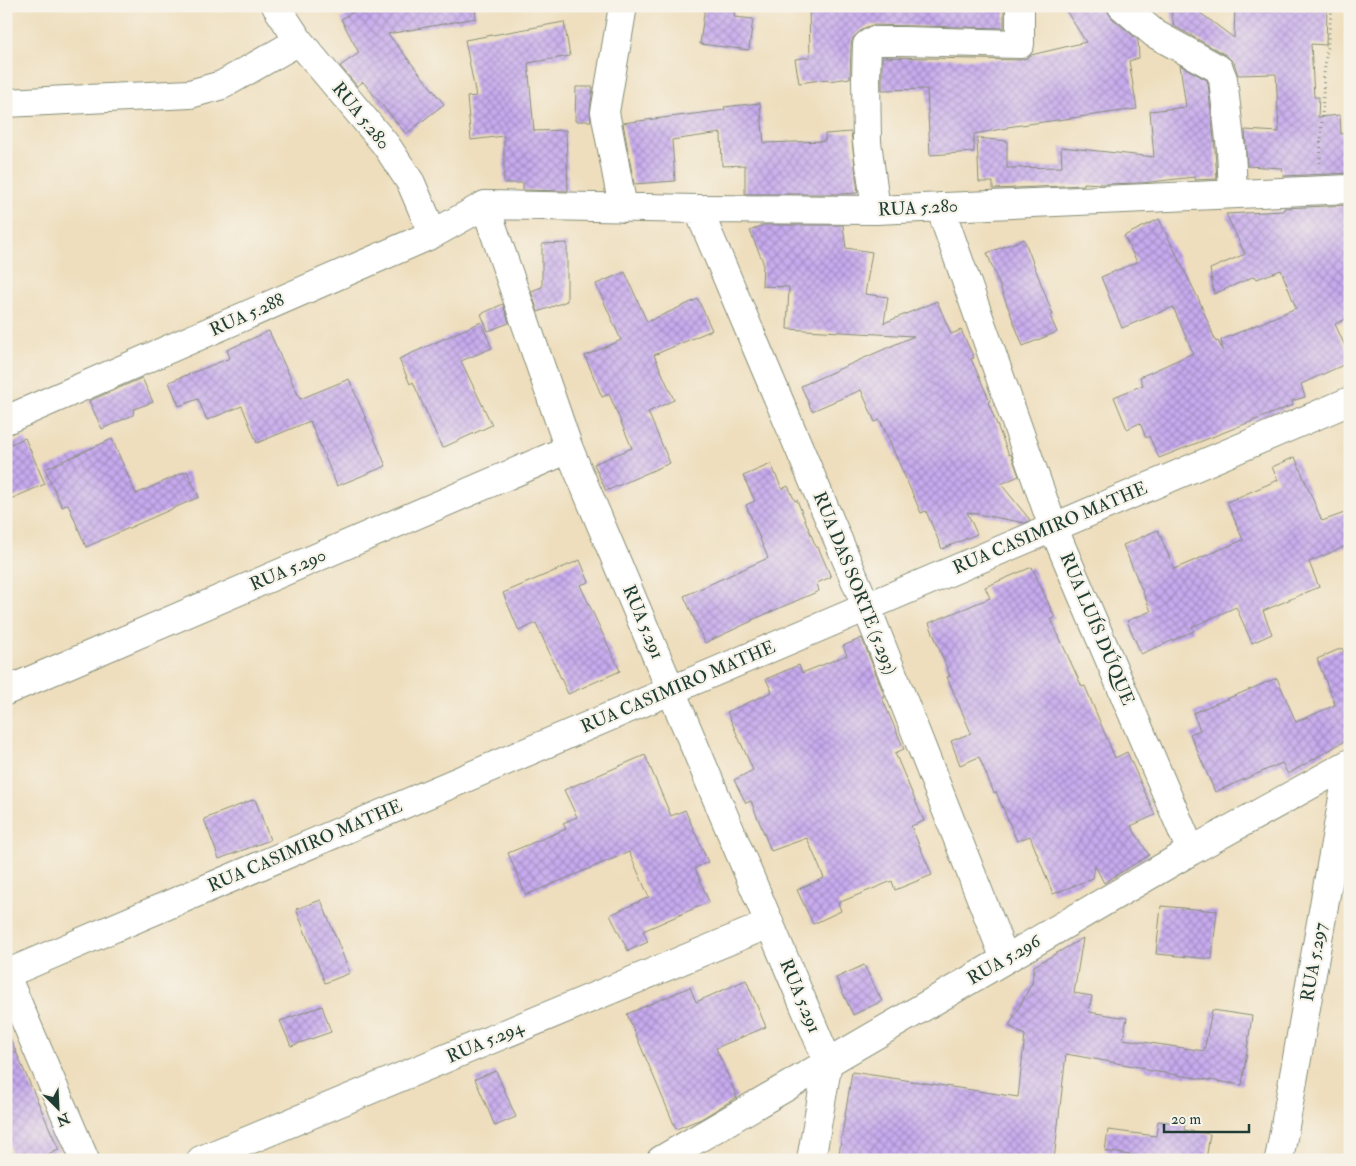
<svg xmlns="http://www.w3.org/2000/svg" width="1356" height="1166" font-family="'IM FELL Double Pica',serif">
	<style>
		.building { fill: url(#building-cross-hatch) }
		.lines { fill: none; stroke-linecap: round; stroke-linejoin: round }
		.minor-casing { stroke: #868e78; stroke-width: 30 }
		.path { stroke: #868e78; stroke-width: 3; stroke-dasharray: 1 4; stroke-linecap: butt }
		.minor { stroke: #fff; stroke-width: 28 }
		.labels { text-anchor: middle; dominant-baseline: central; stroke-width: 4.5; stroke-linejoin: round; paint-order: stroke }
		.street-label { font-size: 18px; fill: #1f3d34; stroke: #f7f3e8 }
	</style>
	<defs>
		<pattern id="building-cross-hatch" width="8" height="8" patternUnits="userSpaceOnUse" patternTransform="scale(1.25)"><rect width="8" height="8" fill="#c7aaee"/><path d="M0 0l8 8M0 8l8-8" fill="none" stroke="#a18cc2"/></pattern>
	</defs>
	<rect width="100%" height="100%" fill="#f7f3e8"/>
	<filter id="ink" filterUnits="userSpaceOnUse"><feTurbulence type="fractalNoise" baseFrequency=".02" numOctaves="2"/><feDisplacementMap in="SourceGraphic" scale="10" xChannelSelector="R" yChannelSelector="G"/><feConvolveMatrix kernelMatrix="1 2 1 2 8 2 1 2 1" color-interpolation-filters="sRGB"/></filter>
	<filter id="wash" filterUnits="userSpaceOnUse"><feTurbulence type="fractalNoise" baseFrequency=".0096" numOctaves="4" result="noise"/><feDisplacementMap in="SourceGraphic" scale="20" xChannelSelector="R" yChannelSelector="G"/><feGaussianBlur stdDeviation="1.12" result="paint"/><feColorMatrix in="noise" values="0 0 0 0 0 0 0 0 0 0 0 0 0 0 0 0 0 1.4 0 .05"/><feComposite in="paint" operator="in"/></filter>
	<g filter="url(#wash)">
		<rect width="100%" height="100%" fill="#eedebd"/>
		<g id="blocks">
			<path class="building" d="M 364,6 L 475,6 L 476,18 L 388,34 L 444,104 L 406,134 L 363,82 L 357,86 L 340,66 L 359,53 L 341,19 Z
				M 705,6 L 735,6 L 734,17 L 753,19 L 749,50 L 700,44 Z
				M 809,6 L 1004,6 L 1004,28 L 872,25 L 864,28 L 853,38 L 851,45 L 850,78 L 828,81 L 828,79 L 799,83 L 795,59 L 810,57 Z
				M 1063,6 L 1107,6 L 1108,12 L 1112,18 L 1138,40 L 1139,58 L 1129,61 L 1137,109 L 1007,127 L 1007,128 L 974,134 L 974,152 L 930,155 L 927,89 L 882,90 L 882,57 L 1020,60 L 1027,58 L 1031,55 L 1086,42 Z
				M 1170,6 L 1191,6 L 1234,38 L 1235,6 L 1262,6 L 1262,9 L 1327,10 L 1326,45 L 1311,44 L 1314,97 L 1319,97 L 1318,117 L 1340,115 L 1341,134 L 1350,133 L 1350,173 L 1283,176 L 1282,168 L 1247,166 L 1245,130 L 1279,132 L 1276,74 L 1238,75 L 1234,63 L 1226,55 L 1174,26 Z
				M 564,22 L 570,56 L 528,63 L 534,131 L 566,130 L 568,191 L 523,190 L 523,183 L 504,183 L 504,136 L 471,140 L 467,97 L 476,96 L 465,40 Z
				M 1180,65 L 1207,80 L 1208,83 L 1215,150 L 1217,179 L 1195,180 L 1195,177 L 1142,183 L 1102,184 L 1084,183 L 1084,185 L 993,189 L 993,182 L 979,182 L 977,138 L 1007,141 L 1007,168 L 1062,167 L 1061,147 L 1154,157 L 1150,111 L 1186,107 Z
				M 576,87 L 593,87 L 590,110 L 591,121 L 575,121 Z
				M 760,103 L 764,143 L 825,141 L 825,134 L 851,132 L 858,193 L 838,194 L 745,194 L 745,165 L 722,166 L 721,133 L 672,140 L 675,181 L 634,184 L 623,123 L 725,110 L 724,107 Z
				M 1350,205 L 1350,317 L 1335,324 L 1350,357 L 1350,362 L 1301,384 L 1305,397 L 1292,401 L 1293,405 L 1159,458 L 1149,436 L 1146,438 L 1140,423 L 1127,429 L 1114,397 L 1143,385 L 1140,377 L 1193,353 L 1173,307 L 1122,328 L 1101,277 L 1137,262 L 1124,236 L 1159,219 L 1199,300 L 1216,342 L 1218,341 L 1223,351 L 1221,340 L 1296,308 L 1281,270 L 1257,279 L 1255,276 L 1214,294 L 1210,269 L 1245,254 L 1226,214 L 1284,211 L 1284,208 Z
				M 763,225 L 843,225 L 846,248 L 872,252 L 865,294 L 888,297 L 884,323 L 937,301 L 951,334 L 961,330 L 974,358 L 971,359 L 990,401 L 988,402 L 1009,455 L 1011,454 L 1019,476 L 1001,484 L 1030,520 L 1025,523 L 967,512 L 977,534 L 942,549 L 926,511 L 921,513 L 880,420 L 875,422 L 861,390 L 812,411 L 801,386 L 914,336 L 787,329 L 789,287 L 762,286 L 763,262 L 750,231 Z
				M 1024,239 L 1053,315 L 1050,316 L 1057,332 L 1023,346 L 987,253 Z
				M 567,243 L 567,301 L 538,312 L 531,291 L 542,287 L 542,244 Z
				M 625,272 L 647,322 L 698,299 L 712,330 L 654,355 L 674,400 L 648,412 L 670,463 L 606,491 L 594,464 L 632,448 L 609,394 L 602,397 L 585,356 L 621,340 L 596,284 Z
				M 503,304 L 509,323 L 488,331 L 481,314 Z
				M 481,322 L 492,348 L 461,361 L 492,425 L 442,448 L 413,382 L 410,384 L 399,359 Z
				M 269,331 L 300,399 L 349,379 L 386,466 L 337,486 L 310,421 L 257,443 L 242,406 L 207,420 L 198,399 L 179,406 L 169,382 L 230,358 L 227,350 Z
				M 142,378 L 153,402 L 134,409 L 133,415 L 102,429 L 89,401 Z
				M 25,438 L 45,484 L 6,501 L 6,446 Z
				M 112,439 L 136,494 L 187,471 L 199,497 L 86,547 L 68,504 L 62,507 L 45,469 Z
				M 1295,457 L 1322,521 L 1350,511 L 1350,544 L 1309,562 L 1319,587 L 1263,611 L 1272,634 L 1252,643 L 1236,607 L 1192,627 L 1194,631 L 1141,654 L 1127,621 L 1151,611 L 1123,545 L 1158,530 L 1174,569 L 1243,540 L 1227,502 L 1278,480 L 1272,467 Z
				M 771,464 L 782,489 L 788,486 L 795,501 L 797,500 L 816,547 L 818,547 L 831,577 L 817,583 L 819,591 L 752,620 L 752,621 L 705,643 L 684,596 L 768,558 L 746,505 L 755,501 L 743,476 Z
				M 580,560 L 589,582 L 580,585 L 620,671 L 568,694 L 536,623 L 519,631 L 503,593 Z
				M 1032,567 L 1055,618 L 1051,619 L 1082,687 L 1085,686 L 1115,758 L 1127,752 L 1155,815 L 1131,826 L 1149,855 L 1104,883 L 1095,866 L 1093,878 L 1053,894 L 1030,836 L 1017,841 L 996,792 L 994,793 L 979,757 L 960,765 L 951,741 L 971,733 L 947,677 L 950,676 L 929,623 L 990,598 L 985,587 Z
				M 862,638 L 885,697 L 882,698 L 904,749 L 895,753 L 924,821 L 911,826 L 932,875 L 895,890 L 892,881 L 838,903 L 841,911 L 813,924 L 797,890 L 824,878 L 807,838 L 771,851 L 751,801 L 746,803 L 734,780 L 753,770 L 727,712 L 772,692 L 766,679 L 799,665 L 802,673 L 847,655 L 843,646 Z
				M 1342,648 L 1350,665 L 1350,738 L 1288,774 L 1282,763 L 1215,792 L 1190,734 L 1200,730 L 1193,713 L 1277,678 L 1296,722 L 1335,705 L 1317,659 Z
				M 645,755 L 671,816 L 685,810 L 708,862 L 695,868 L 709,902 L 643,931 L 648,942 L 628,951 L 610,915 L 649,897 L 629,852 L 526,895 L 508,853 L 566,829 L 563,823 L 577,817 L 564,790 Z
				M 255,799 L 270,840 L 219,859 L 204,819 Z
				M 321,900 L 350,973 L 325,983 L 296,909 Z
				M 1161,906 L 1217,911 L 1212,959 L 1156,954 Z
				M 1083,938 L 1074,993 L 1092,996 L 1089,1012 L 1127,1018 L 1123,1039 L 1204,1051 L 1212,1010 L 1252,1016 L 1242,1085 L 1145,1070 L 1145,1068 L 1066,1054 L 1054,1160 L 838,1160 L 852,1072 L 1018,1097 L 1025,1035 L 1009,1026 L 1032,983 L 1034,966 Z
				M 864,965 L 882,1001 L 853,1015 L 836,978 Z
				M 746,980 L 766,1027 L 716,1048 L 737,1097 L 701,1119 L 676,1129 L 627,1014 L 690,987 L 696,1002 Z
				M 322,1006 L 331,1032 L 291,1046 L 280,1021 Z
				M 6,1029 L 59,1150 L 35,1160 L 15,1160 L 6,1139 Z
				M 496,1071 L 516,1117 L 495,1126 L 475,1079 Z
				M 1158,1121 L 1185,1124 L 1184,1130 L 1210,1134 L 1206,1160 L 1162,1160 L 1105,1151 L 1108,1130 L 1156,1136 Z"/>
		</g>
	</g>
	<g filter="url(#ink)">
		<use href="#blocks" fill-opacity="0" stroke="#868e78" stroke-width="1"/>
		<g class="lines">
			<defs>
				<path id="minor" d="M 276,6 L 299,41 L 386,145 L 411,183 L 433,234
					M 623,6 L 605,112 L 623,208
					M 1122,6 L 1155,34 L 1219,69 L 1223,79 L 1231,149 L 1233,193
					M 6,103 L 190,94 L 222,85 L 299,41
					M 485,205 L 569,449 L 828,1062 L 811,1160
					M 485,205 L 698,209 L 876,210 L 1350,189
					M 940,207 L 1053,527 L 1191,851
					M 698,209 L 866,606 L 1005,959
					M 876,210 L 867,142 L 866,78 L 867,45 L 873,41 L 903,41 L 1020,44 L 1020,6
					M 6,420 L 433,234 L 485,205
					M 6,691 L 569,449
					M 6,974 L 1350,401
					M 6,976 L 85,1160
					M 201,1160 L 769,924
					M 661,1160 L 1191,851 L 1350,763
					M 1279,1160 L 1349,764"/>
			</defs>
			<use href="#minor" class="minor-casing"/>
			<path class="path" d="M 1320,163 L 1324,74 L 1332,6"/>
			<use href="#minor" class="minor"/>
		</g>
	</g>
	<g class="labels">
		<g class="street-label">
			<text transform="translate(361 116) rotate(51)">RUA 5.280</text>
			<text transform="translate(918 208) rotate(-3)">RUA 5.280</text>
			<text transform="translate(247 315) rotate(-24)">RUA 5.288</text>
			<text transform="translate(1050 528) rotate(-23)">RUA CASIMIRO MATHE</text>
			<text transform="translate(288 570) rotate(-23)">RUA 5.290</text>
			<text transform="translate(855 583) rotate(68)">RUA DAS SORTE (5.293)</text>
			<text transform="translate(643 622) rotate(67)">RUA 5.291</text>
			<text transform="translate(1097 629) rotate(67)">RUA LUÍS DÚQUE</text>
			<text transform="translate(678 687) rotate(-23)">RUA CASIMIRO MATHE</text>
			<text transform="translate(305 846) rotate(-23)">RUA CASIMIRO MATHE</text>
			<text transform="translate(1004 960) rotate(-30)">RUA 5.296</text>
			<text transform="translate(1314 962) rotate(-80)">RUA 5.297</text>
			<text transform="translate(800 996) rotate(67)">RUA 5.291</text>
			<text transform="translate(485 1042) rotate(-23)">RUA 5.294</text>
		</g>
	</g>
	<rect width="1356" height="1166" fill="none" stroke="#f7f3e8" stroke-width="25"/>
	<g transform="translate(58 1108) rotate(156)" stroke="#f7f3e8" stroke-width="4" paint-order="stroke">
	<path d="M0-4L9 19L0 12L-9 19Z" fill="#1f3d34"/>
	<text y="-8" font-size="14" font-weight="bold" text-anchor="middle" fill="#1f3d34">N</text>
	</g>
	<path d="M1164 1124v8h85v-8" fill="none" stroke="#1f3d34" stroke-width="2.5"/>
	<text x="1171" y="1124" font-size="15" fill="#1f3d34" stroke="#f7f3e8" stroke-width="4" paint-order="stroke">20 m</text>
</svg>
